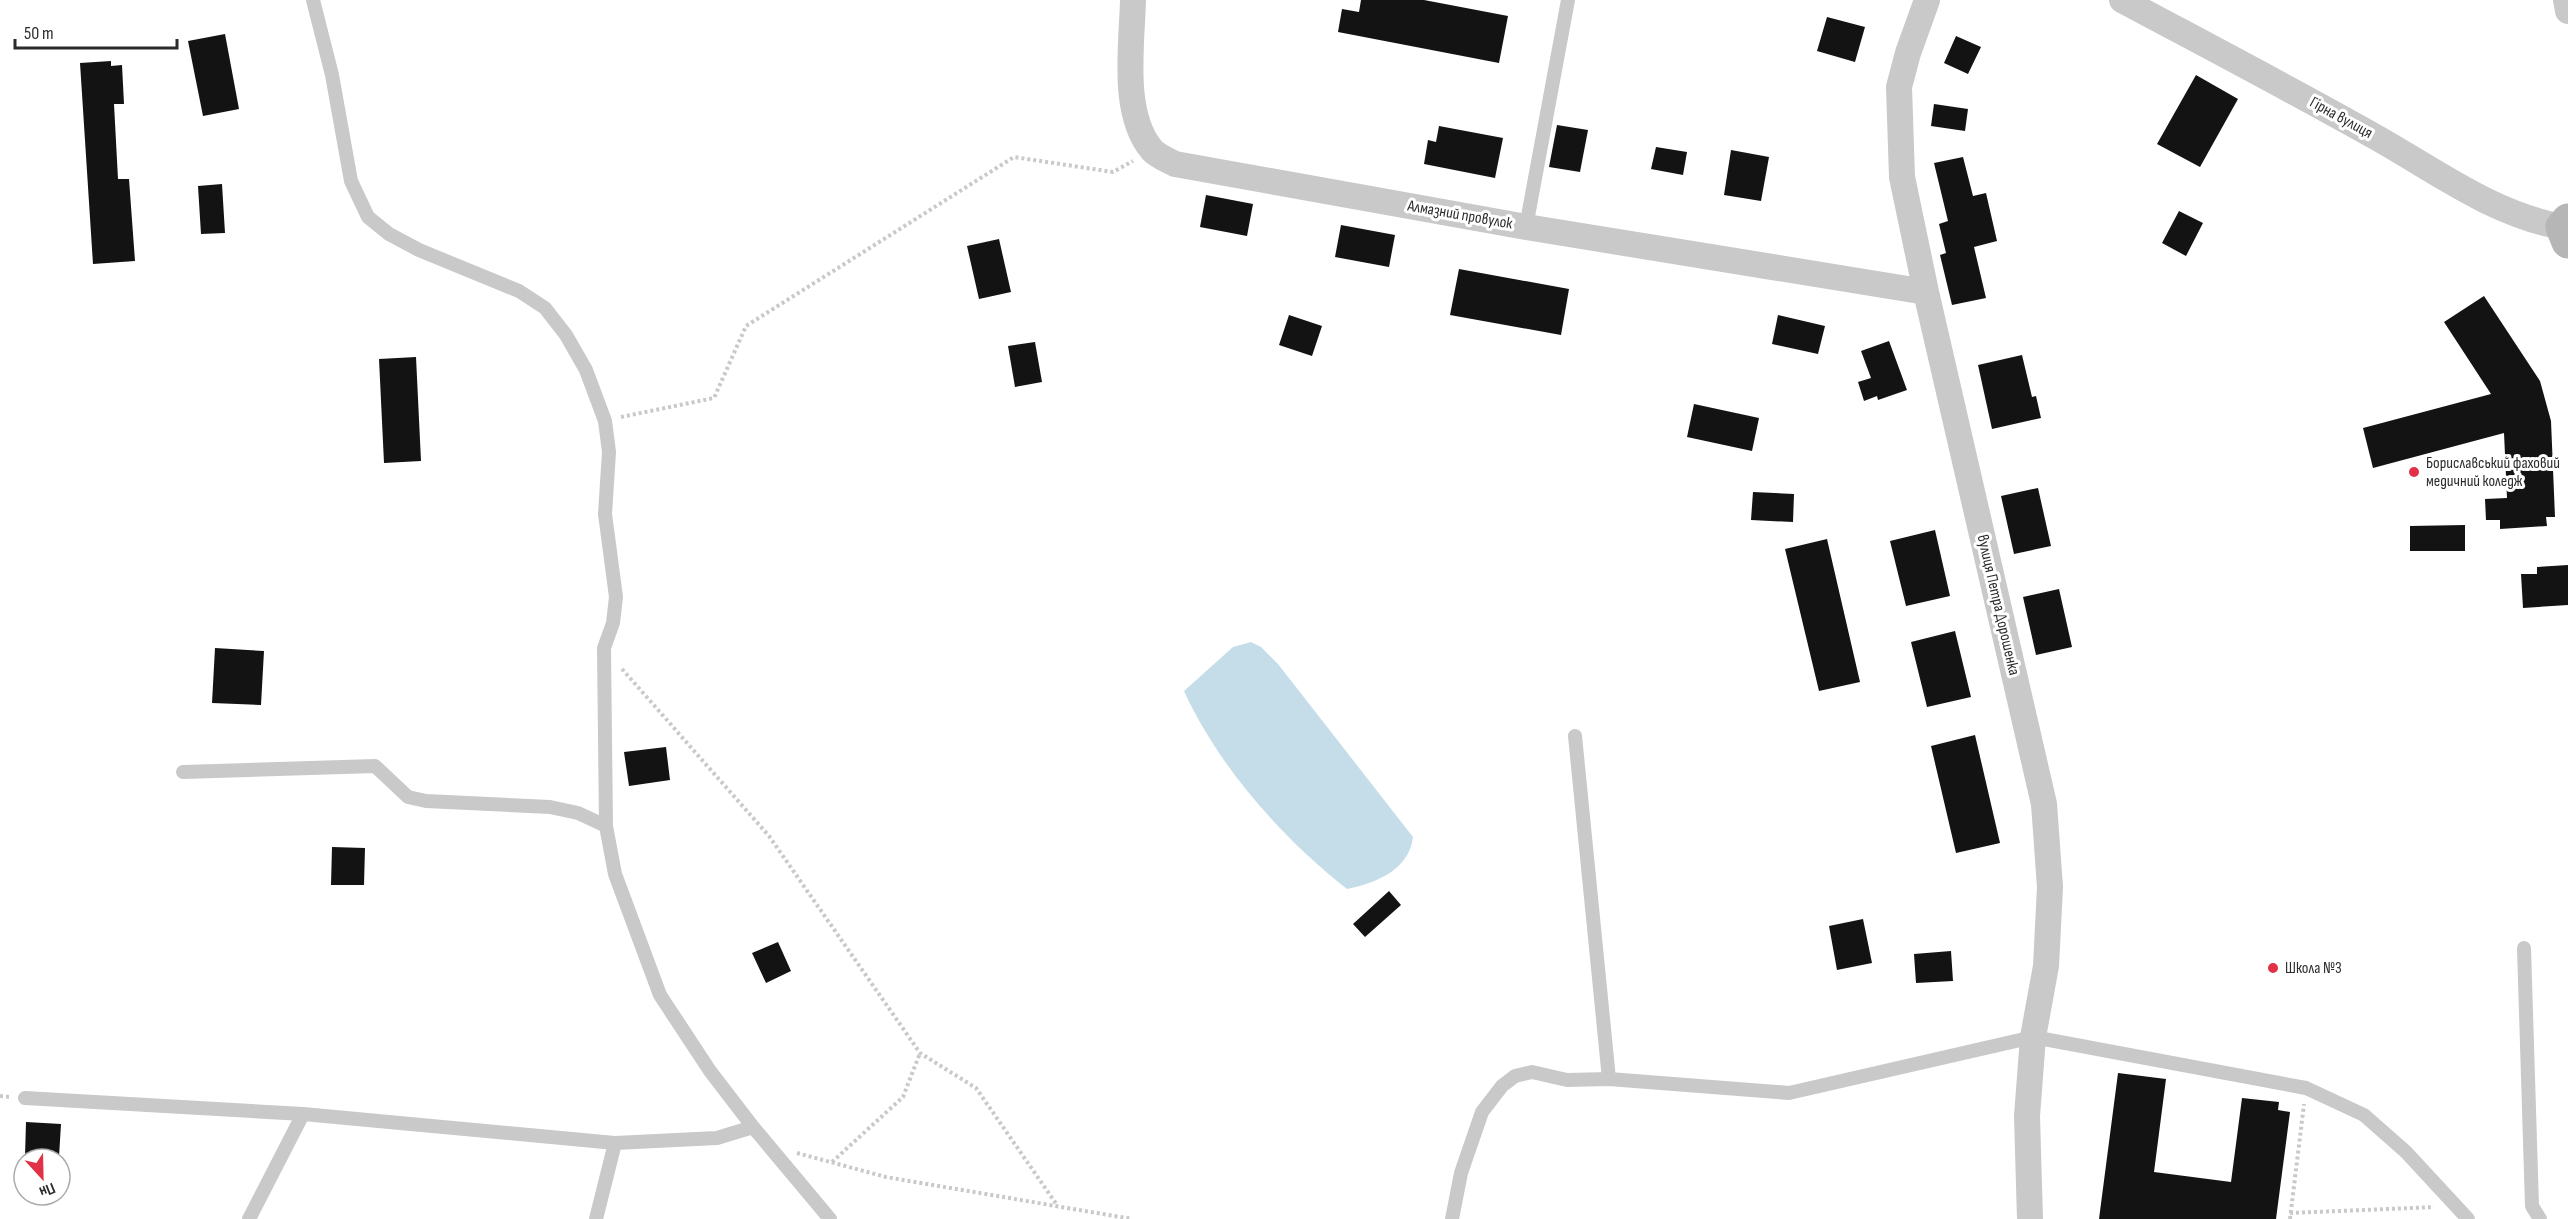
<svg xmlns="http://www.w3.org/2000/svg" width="2568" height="1219" font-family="'Sofia Sans Condensed',sans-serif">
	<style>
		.water { fill: #c5dde9 }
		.building { fill: #131313 }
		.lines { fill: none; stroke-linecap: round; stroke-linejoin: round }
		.path { stroke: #c9c9c9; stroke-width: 4; stroke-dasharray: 3 3; stroke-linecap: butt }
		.lane { stroke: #c9c9c9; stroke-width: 14 }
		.street { stroke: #c9c9c9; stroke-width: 26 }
		.secondary { stroke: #b6b6b6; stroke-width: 33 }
		.poi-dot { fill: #e03146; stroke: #fff; stroke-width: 2 }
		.labels { text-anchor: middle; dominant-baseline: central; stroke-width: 6; stroke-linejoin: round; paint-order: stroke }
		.street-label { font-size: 16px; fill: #2c2c2c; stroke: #fff }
		.poi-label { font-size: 16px; fill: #2c2c2c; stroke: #fff; text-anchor: start }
	</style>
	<rect width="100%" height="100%" fill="#fff"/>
	<path class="water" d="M 1251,642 L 1261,647 L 1278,664 L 1413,837 C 1409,870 1376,883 1347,889 C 1281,837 1219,767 1184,691 L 1233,647 Z"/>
	<path class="building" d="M 1361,0 L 1424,0 L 1508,16 L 1499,63 L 1338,32 L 1342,9 L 1359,12 Z
		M 1827,17 L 1865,27 L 1855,62 L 1817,51 Z
		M 225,34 L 239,109 L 203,116 L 188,41 Z
		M 1956,36 L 1981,47 L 1968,74 L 1944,63 Z
		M 111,61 L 111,66 L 122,65 L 124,104 L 114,104 L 118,179 L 129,179 L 135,261 L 93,264 L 80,63 Z
		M 2196,75 L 2238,99 L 2200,167 L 2157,144 Z
		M 1934,104 L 1968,109 L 1965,131 L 1931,126 Z
		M 1557,125 L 1588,130 L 1580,172 L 1549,167 Z
		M 1439,126 L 1503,138 L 1495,178 L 1424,164 L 1428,140 L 1436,142 Z
		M 1656,147 L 1687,152 L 1683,175 L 1651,169 Z
		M 1731,150 L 1769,157 L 1761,201 L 1724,195 Z
		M 1963,157 L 1973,196 L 1986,193 L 1997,241 L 1974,247 L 1986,298 L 1952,305 L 1940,255 L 1946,253 L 1939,224 L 1948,221 L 1934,163 Z
		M 222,184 L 225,233 L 201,234 L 198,186 Z
		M 1206,195 L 1253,204 L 1247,236 L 1200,227 Z
		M 2179,211 L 2203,223 L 2186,256 L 2162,243 Z
		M 1341,225 L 1395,235 L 1389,267 L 1335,257 Z
		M 999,239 L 1011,292 L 979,299 L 967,246 Z
		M 1459,269 L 1569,289 L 1561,335 L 1450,315 Z
		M 2484,296 L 2540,381 L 2551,421 L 2555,517 L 2546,517 L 2547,526 L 2500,529 L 2500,520 L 2486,520 L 2485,499 L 2507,498 L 2504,433 L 2373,468 L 2363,428 L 2491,394 L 2444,322 Z
		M 1289,315 L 1322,326 L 1312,356 L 1279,345 Z
		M 1778,315 L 1825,326 L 1818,354 L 1772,344 Z
		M 1889,341 L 1907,390 L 1878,400 L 1877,396 L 1864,401 L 1858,382 L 1871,378 L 1861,351 Z
		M 1035,342 L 1042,382 L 1015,387 L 1008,346 Z
		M 2022,355 L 2032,397 L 2036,396 L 2041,418 L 1992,429 L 1978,365 Z
		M 416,357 L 421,461 L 384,463 L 379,359 Z
		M 1694,404 L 1759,418 L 1752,451 L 1687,437 Z
		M 2038,488 L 2051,546 L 2014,554 L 2001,496 Z
		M 1753,492 L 1794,494 L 1793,522 L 1751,520 Z
		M 2465,525 L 2465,551 L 2410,551 L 2410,526 Z
		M 1935,530 L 1950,596 L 1906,606 L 1890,541 Z
		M 1827,539 L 1860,682 L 1819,691 L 1785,549 Z
		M 2568,565 L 2568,605 L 2523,608 L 2521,574 L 2537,574 L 2537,567 Z
		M 2059,589 L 2072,647 L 2036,655 L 2023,597 Z
		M 1955,631 L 1971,697 L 1927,707 L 1911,642 Z
		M 215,648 L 264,651 L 261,705 L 212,703 Z
		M 1975,735 L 2000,843 L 1956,853 L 1931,746 Z
		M 666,747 L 670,780 L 629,786 L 624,752 Z
		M 332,847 L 365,848 L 364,885 L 331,885 Z
		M 1389,891 L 1401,905 L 1365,937 L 1353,924 Z
		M 1863,919 L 1872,963 L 1837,970 L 1829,926 Z
		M 778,942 L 791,971 L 766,983 L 752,953 Z
		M 1951,951 L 1953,981 L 1916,983 L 1914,954 Z
		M 2118,1073 L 2166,1079 L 2154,1172 L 2231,1182 L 2242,1098 L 2279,1102 L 2278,1110 L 2290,1112 L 2276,1219 L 2099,1219 Z
		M 26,1122 L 61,1124 L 59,1157 L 25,1156 Z"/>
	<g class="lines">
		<path class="path" d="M 621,417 L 714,398 L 746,326 L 1014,157 L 1113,172 L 1133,161
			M 622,669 L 769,836 L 920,1053 L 976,1088 L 1057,1205
			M 0,1096 L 10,1097
			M 797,1153 L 886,1177 L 1132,1219
			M 832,1162 L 903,1097 L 920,1053
			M 2290,1213 L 2434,1207
			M 2290,1219 L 2304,1104"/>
		<path class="lane" d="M 313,0 L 332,75 L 351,181 L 368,217 L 389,234 L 419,250 L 519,291 L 545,308 L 566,335 L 586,370 L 605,421 L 609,452 L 605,514 L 616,597 L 613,623 L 604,648 L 606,826 L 615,874 L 660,995 L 710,1071 L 753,1127 L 830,1219
			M 1526,227 L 1568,0
			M 1575,736 L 1609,1079
			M 183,772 L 375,766 L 408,797 L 426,801 L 550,807 L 578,813 L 606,826
			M 2524,948 L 2532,1206 L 2540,1219
			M 25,1098 L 303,1114 L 615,1143 L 717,1138 L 753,1127
			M 249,1219 L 303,1114
			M 596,1219 L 615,1143
			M 1452,1219 L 1461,1173 L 1482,1112 L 1502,1086 L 1515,1076 L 1532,1072 L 1567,1080 L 1609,1079 L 1789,1093 L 2033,1037 L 2306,1088 L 2364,1115 L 2406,1152 L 2468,1219"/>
		<path class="street" d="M 1133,0 C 1132,44 1121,114 1152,150 C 1157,156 1168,160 1175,164 L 1526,227 L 1926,292
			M 1927,0 L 1908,53 L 1899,87 L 1902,177 L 1926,292 L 2044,804 L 2050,887 L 2046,966 L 2033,1037 L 2027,1116 L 2030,1219
			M 2122,0 C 2208,46 2294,91 2379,139 C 2439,173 2493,214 2562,227
			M 2566,0 L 2568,11"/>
		<path class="secondary" d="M 2568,220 L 2562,227 L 2568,242"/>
	</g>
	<g class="poi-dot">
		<circle cx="2414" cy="472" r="6"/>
		<circle cx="2273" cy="968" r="6"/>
	</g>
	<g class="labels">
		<g class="street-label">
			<text transform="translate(2341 118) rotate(29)">Гірна вулиця</text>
			<text transform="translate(1460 215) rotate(10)">Алмазний провулок</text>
			<text transform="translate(1998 605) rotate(77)">вулиця Петра Дорошенка</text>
		</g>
		<g class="poi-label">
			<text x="2426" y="463">Бориславський фаховий<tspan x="2426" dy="18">медичний коледж</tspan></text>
			<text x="2285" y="968">Школа №3</text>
		</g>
	</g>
	<g transform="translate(42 1177) rotate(158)"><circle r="28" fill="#ffffff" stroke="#ababab" stroke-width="1.5"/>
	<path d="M0-4.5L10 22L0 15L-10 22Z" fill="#e03146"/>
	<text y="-9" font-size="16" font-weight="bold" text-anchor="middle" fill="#2c2c2c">Пн</text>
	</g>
	<path d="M15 39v9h162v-9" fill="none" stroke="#2c2c2c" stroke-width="3"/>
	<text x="24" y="39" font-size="18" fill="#2c2c2c" stroke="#ffffff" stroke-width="4.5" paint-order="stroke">50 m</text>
</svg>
